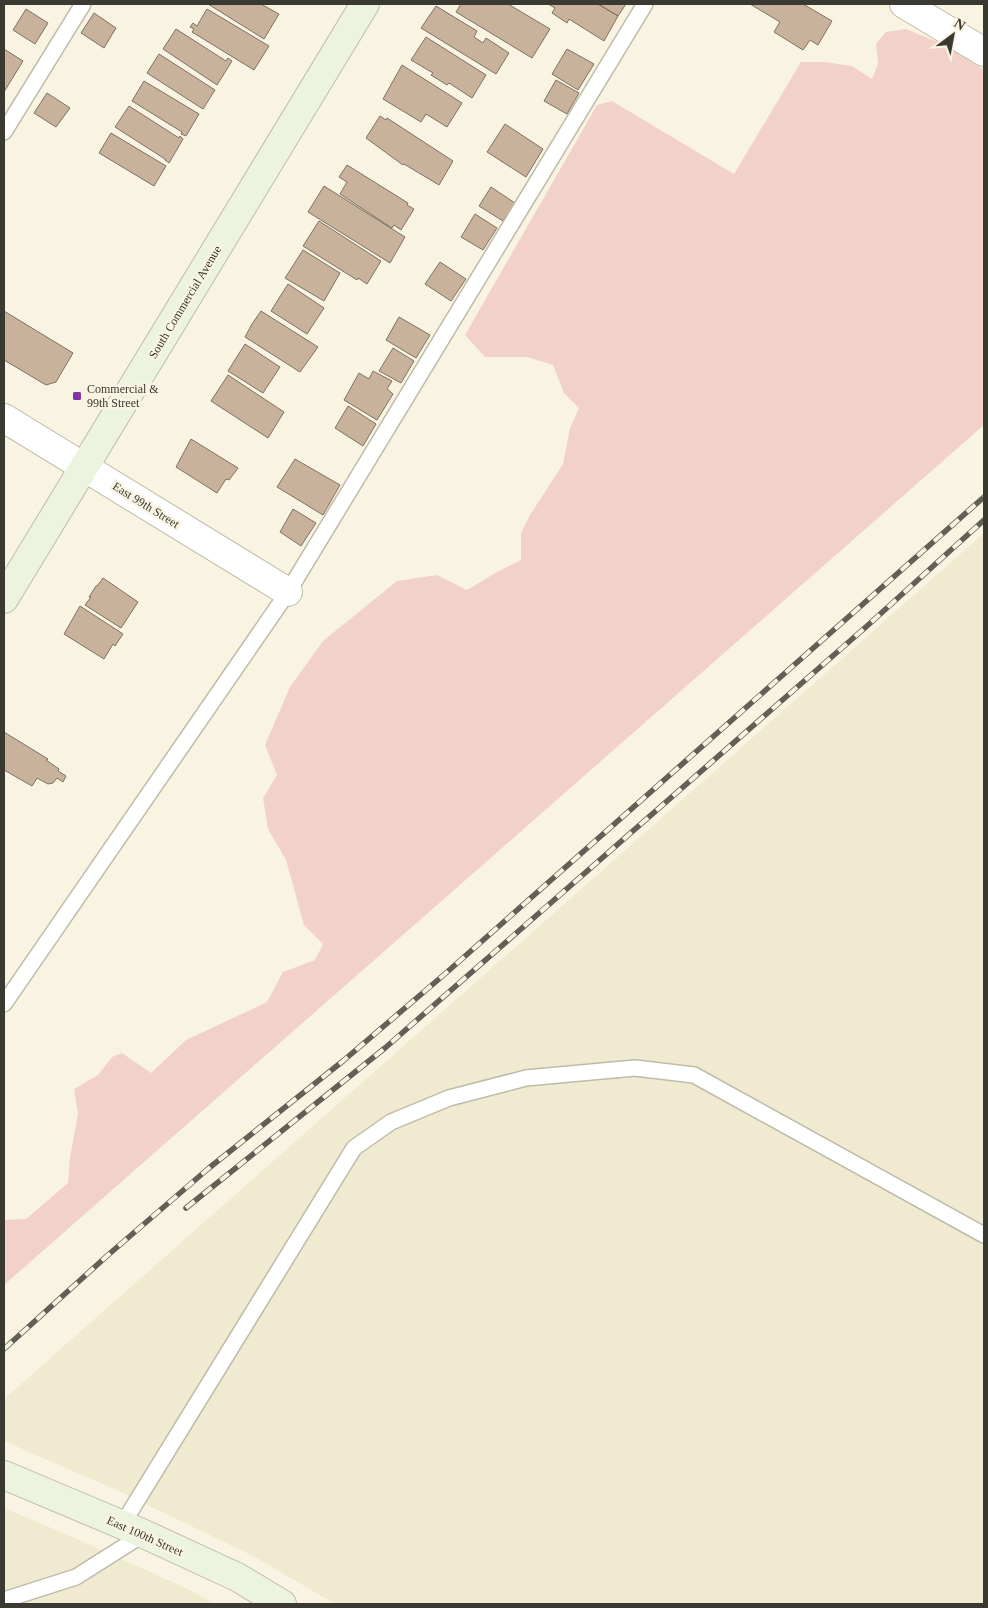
<svg xmlns="http://www.w3.org/2000/svg" width="988" height="1608" font-family="'Times New Roman',serif">
	<style>
		.built { fill: #f0ead1 }
		.green { fill: #f2d2c8 }
		.building { fill: #c9b29c; stroke: #7d7164 }
		.lines { fill: none; stroke-linecap: round; stroke-linejoin: round }
		.lane-casing { stroke: #bfbba9; stroke-width: 18 }
		.street-casing { stroke: #bfbba9; stroke-width: 30 }
		.secondary-casing { stroke: #bfbba9; stroke-width: 30 }
		.lane { stroke: #fff; stroke-width: 15 }
		.street { stroke: #fff; stroke-width: 28 }
		.secondary { stroke: #ecf4e0; stroke-width: 28 }
		.rail-casing { stroke: #615f56; stroke-width: 5.5 }
		.rail { stroke: #f9f4e2; stroke-width: 4; stroke-dasharray: 11; stroke-linecap: butt }
		.poi-dot { fill: #8334a4; stroke: #f9f4e2; stroke-width: 2 }
		.labels { text-anchor: middle; dominant-baseline: central; stroke-width: 5; stroke-linejoin: round; paint-order: stroke }
		.street-label { font-size: 12px; fill: #3a3932; stroke: #f9f4e2 }
		.poi-label { font-size: 12px; fill: #3a3932; stroke: #f9f4e2; text-anchor: start }
	</style>
	<rect width="100%" height="100%" fill="#f9f4e2"/>
	<path class="built" d="M 984,533 L 984,1604 L 335,1604 L 253,1556 L 119,1491 L 4,1441 L 4,1399 Z
		M 4,1508 L 68,1535 L 188,1589 L 215,1604 L 4,1604 Z"/>
	<path class="green" d="M 906,29 L 945,45 L 984,70 L 984,425 L 4,1285 L 4,1220 L 26,1219 L 68,1183 L 70,1157 L 78,1114 L 74,1089 L 98,1075 L 112,1057 L 122,1053 L 151,1073 L 186,1040 L 267,1002 L 283,972 L 315,960 L 323,944 L 304,925 L 286,860 L 268,829 L 263,798 L 277,775 L 265,745 L 290,687 L 323,641 L 397,581 L 437,575 L 467,590 L 497,572 L 521,560 L 521,533 L 530,515 L 563,464 L 570,428 L 579,408 L 564,393 L 553,365 L 527,357 L 485,357 L 465,335 L 597,105 L 612,101 L 734,174 L 801,62 L 824,62 L 852,66 L 872,79 L 878,64 L 876,44 L 886,32 Z"/>
	<path class="building" d="M 208,4 L 261,4 L 279,14 L 264,39 Z
		M 461,4 L 508,4 L 550,29 L 532,58 L 456,12 Z
		M 548,4 L 598,4 L 618,16 L 604,41 L 569,19 L 567,23 L 552,13 L 555,8 Z
		M 598,4 L 626,4 L 618,16 Z
		M 750,4 L 803,4 L 832,21 L 818,45 L 810,40 L 803,50 L 774,32 L 780,22 Z
		M 436,6 L 477,31 L 474,37 L 483,43 L 486,38 L 509,53 L 496,74 L 421,28 Z
		M 26,9 L 48,23 L 35,44 L 13,30 Z
		M 207,9 L 269,46 L 254,70 L 192,32 L 194,29 L 190,27 L 193,23 L 197,26 Z
		M 94,13 L 116,28 L 104,48 L 81,33 Z
		M 176,29 L 226,61 L 228,58 L 232,61 L 217,85 L 163,49 Z
		M 426,37 L 486,75 L 472,98 L 449,83 L 447,85 L 431,75 L 433,73 L 411,60 Z
		M 4,49 L 23,61 L 4,92 Z
		M 567,49 L 594,64 L 578,90 L 552,74 Z
		M 159,54 L 215,90 L 203,109 L 147,73 Z
		M 402,65 L 462,103 L 447,127 L 426,114 L 421,122 L 383,99 Z
		M 556,80 L 579,93 L 567,114 L 544,101 Z
		M 144,81 L 199,114 L 186,136 L 181,134 L 182,132 L 132,101 Z
		M 47,93 L 70,108 L 56,127 L 34,113 Z
		M 129,106 L 179,138 L 180,136 L 183,139 L 169,163 L 165,160 L 165,159 L 115,127 Z
		M 380,116 L 386,120 L 387,118 L 453,161 L 439,185 L 404,164 L 403,165 L 366,138 Z
		M 505,124 L 543,149 L 526,177 L 487,152 Z
		M 111,133 L 166,166 L 154,186 L 99,153 Z
		M 347,165 L 408,203 L 407,205 L 414,209 L 401,230 L 394,225 L 392,228 L 340,194 L 347,182 L 339,177 Z
		M 324,186 L 405,237 L 390,263 L 308,212 Z
		M 491,187 L 515,203 L 503,221 L 479,206 Z
		M 475,214 L 497,228 L 483,250 L 461,237 Z
		M 319,221 L 381,261 L 367,284 L 358,278 L 357,280 L 303,246 Z
		M 303,250 L 340,273 L 324,301 L 285,278 Z
		M 440,262 L 466,279 L 451,301 L 425,284 Z
		M 288,284 L 324,308 L 307,334 L 271,311 Z
		M 4,311 L 73,353 L 56,382 L 46,385 L 4,360 Z
		M 261,311 L 318,347 L 300,372 L 245,337 L 252,324 Z
		M 399,317 L 430,335 L 416,358 L 386,340 Z
		M 245,344 L 280,367 L 263,393 L 228,371 Z
		M 393,348 L 414,361 L 401,383 L 379,371 Z
		M 373,371 L 392,381 L 387,389 L 393,394 L 377,420 L 344,400 L 359,373 L 369,379 Z
		M 228,375 L 284,412 L 268,438 L 211,401 Z
		M 348,406 L 376,424 L 363,446 L 335,428 Z
		M 191,439 L 238,468 L 229,480 L 226,479 L 217,493 L 176,467 Z
		M 295,459 L 340,485 L 323,515 L 277,487 Z
		M 293,509 L 316,523 L 301,546 L 280,532 Z
		M 103,578 L 138,602 L 121,628 L 85,605 L 91,597 L 89,597 L 96,586 L 97,586 Z
		M 80,606 L 123,634 L 115,646 L 113,644 L 104,659 L 64,634 Z
		M 4,732 L 48,759 L 46,760 L 59,769 L 58,771 L 66,776 L 63,782 L 57,778 L 53,783 L 48,784 L 37,778 L 32,786 L 4,770 Z"/>
	<g class="lines">
		<defs>
			<path id="lane" d="M 4,132 L 83,4
				M 4,1004 L 288,592 L 645,4
				M 122,1525 L 354,1148 L 391,1122 L 449,1098 L 526,1078 L 635,1068 L 694,1075 L 984,1235
				M 4,1600 L 76,1577 L 144,1534"/>
			<path id="street" d="M 904,4 L 984,52
				M 4,418 L 288,592"/>
			<path id="secondary" d="M 4,599 L 365,4
				M 4,1475 L 144,1534 L 237,1577 L 282,1604"/>
		</defs>
		<use href="#lane" class="lane-casing"/>
		<use href="#street" class="street-casing"/>
		<use href="#secondary" class="secondary-casing"/>
		<use href="#lane" class="lane"/>
		<use href="#street" class="street"/>
		<use href="#secondary" class="secondary"/>
		<defs>
			<path id="rail" d="M 186,1208 L 385,1048 L 867,626 L 984,520
				M 4,1349 L 108,1255 L 209,1168 L 343,1061 L 446,973 L 984,497"/>
		</defs>
		<use href="#rail" class="rail-casing"/>
		<use href="#rail" class="rail"/>
	</g>
	<rect class="poi-dot" x="72" y="391" width="10" height="10" rx="2.5"/>
	<g class="labels">
		<g class="street-label">
			<text transform="translate(185 302) rotate(-59)">South Commercial Avenue</text>
			<text transform="translate(146 505) rotate(32)">East 99th Street</text>
			<text transform="translate(145 1536) rotate(24)">East 100th Street</text>
		</g>
		<g class="poi-label">
			<text x="87" y="389">Commercial &amp;<tspan x="87" dy="14">99th Street</tspan></text>
		</g>
	</g>
	<rect width="988" height="1608" fill="none" stroke="#3a3932" stroke-width="10"/>
	<g transform="translate(953 35) rotate(32)" stroke="#f9f4e2" stroke-width="4" paint-order="stroke">
	<path d="M0-4L9 19L0 12L-9 19Z" fill="#3a3932"/>
	<text y="-8" font-size="14" font-weight="bold" text-anchor="middle" fill="#3a3932">N</text>
	</g>
</svg>
